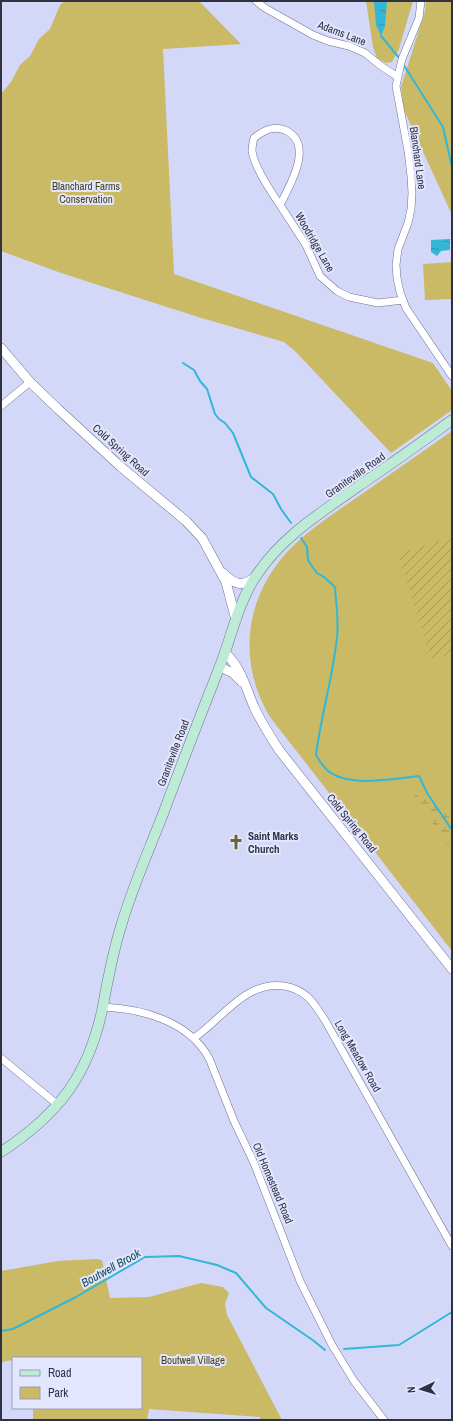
<svg xmlns="http://www.w3.org/2000/svg" width="453" height="1421" font-family="'Archivo Narrow',sans-serif">
	<style>
		.green { fill: #cab965 }
		.wetland { fill: url(#wetland-marsh) }
		.garden { fill: url(#garden-furrows) }
		.water { fill: url(#water-ripples) }
		.lines { fill: none; stroke-linecap: round; stroke-linejoin: round }
		.stream { stroke: #33b7d6; stroke-width: 2 }
		.minor-casing { stroke: #6d7296; stroke-width: 8 }
		.tertiary-casing { stroke: #6d7296; stroke-width: 10 }
		.secondary-casing { stroke: #6d7296; stroke-width: 11 }
		.minor { stroke: #fff; stroke-width: 7 }
		.tertiary { stroke: #fff; stroke-width: 9 }
		.secondary { stroke: #bdebd6; stroke-width: 10 }
		.labels { text-anchor: middle; dominant-baseline: central; stroke-width: 4; stroke-linejoin: round; paint-order: stroke }
		.street-label { font-size: 11px; fill: #303242; stroke: #e2e6ff }
		.park-label { font-size: 11px; fill: #494119; stroke: #e2e6ff }
		.poi-label { font-size: 11px; font-weight: bold; fill: #303242; stroke: #e2e6ff; text-anchor: start }
		.water-label { font-size: 12px; font-style: italic; fill: #184d5a; stroke: #e2e6ff }
	</style>
	<defs>
		<pattern id="wetland-marsh" width="20" height="14" patternUnits="userSpaceOnUse"><rect width="20" height="14" fill="#cab965"/><path d="M1 5h8M5 5V1M11 12h8M15 12V8" fill="none" stroke="#a49755"/></pattern>
		<pattern id="garden-furrows" width="10" height="10" patternUnits="userSpaceOnUse"><rect width="10" height="10" fill="#cab965"/><path d="M-1 1l2-2M0 10L10 0M9 11l2-2" fill="none" stroke="#a49755"/></pattern>
		<pattern id="water-ripples" width="26" height="14" patternUnits="userSpaceOnUse"><rect width="26" height="14" fill="#33b7d6"/><path d="M2 4q2-2 4 0t4 0M15 11q2-2 4 0t4 0" fill="none" stroke="#2c95af"/></pattern>
	</defs>
	<rect width="100%" height="100%" fill="#d3d8f9"/>
	<path class="green" d="M 65,1 L 199,1 L 241,44 L 163,49 L 174,274 L 433,363 L 452,391 L 452,410 L 391,453 L 296,352 L 284,342 L 198,317 L 61,273 L 1,251 L 1,94 L 11,82 L 20,65 L 30,56 L 39,39 L 50,29 L 60,5 Z
		M 366,1 L 413,1 L 399,49 L 392,62 L 386,63 L 377,58 L 373,47 Z
		M 426,1 L 452,1 L 452,215 L 404,110 L 401,87 L 425,11 Z
		M 452,262 L 452,299 L 425,300 L 423,264 Z
		M 452,431 L 452,951 L 270,717 C 235,659 246,591 294,545 C 315,525 339,510 362,494 C 392,473 422,452 452,431 Z
		M 96,1259 L 102,1260 L 110,1298 L 149,1297 L 201,1283 L 223,1287 L 229,1293 L 225,1304 L 227,1315 L 282,1420 L 260,1420 L 260,1417 L 149,1409 L 147,1420 L 33,1420 L 33,1408 L 141,1408 L 141,1358 L 31,1358 L 31,1357 L 13,1358 L 13,1360 L 1,1362 L 1,1271 L 58,1261 Z"/>
	<path class="wetland" d="M 414,794 L 452,807 L 452,853 Z"/>
	<path class="garden" d="M 452,537 L 452,654 L 432,660 L 398,554 Z"/>
	<path class="water" d="M 374,1 L 387,1 L 385,26 L 381,36 L 376,25 Z
		M 450,239 L 450,250 L 441,251 L 437,256 L 431,252 L 431,240 Z"/>
	<g class="lines">
		<path class="stream" d="M 381,36 L 400,59
			M 403,64 L 443,127 L 452,167
			M 183,363 L 194,370 L 200,381 L 207,389 L 215,414 L 219,419 L 225,423 L 233,433 L 251,477 L 273,494 L 281,509 L 291,523
			M 301,538 L 307,547 L 308,560 L 311,565 L 317,573 L 324,577 L 335,587 C 336,604 339,620 337,637 C 333,677 321,715 316,755 C 319,760 323,766 327,770 C 347,788 395,779 419,776 L 427,793 L 452,830
			M 1,1331 L 13,1329 L 76,1297 L 145,1257 L 179,1256 L 217,1265 L 236,1273 L 266,1308 L 314,1341 L 325,1350
			M 344,1349 L 399,1345 L 452,1312"/>
		<defs>
			<path id="minor" d="M 256,1 L 265,8 L 313,35 L 328,41 L 349,46 L 365,53 L 381,66 L 398,77
				M 421,1 L 419,18 L 402,59 L 396,86 L 408,151 L 411,176 L 412,193 L 411,209 L 408,223 L 398,249 L 396,265 L 397,278 L 400,292 L 406,308 L 452,376
				M 280,205 C 271,192 254,166 252,151 C 252,147 253,142 254,138 C 263,131 273,125 285,130 C 315,144 290,185 280,205 L 306,245 L 320,276 L 337,291 L 349,297 L 378,303 L 403,300
				M 1,406 L 30,382
				M 103,1007 C 143,1009 188,1021 209,1058 L 234,1121 L 254,1163 L 300,1281 L 332,1345 L 354,1381 L 384,1420
				M 194,1038 C 222,1019 246,980 284,986 C 307,990 314,1003 326,1022 L 452,1246
				M 1,1058 L 58,1105"/>
			<path id="tertiary" d="M 1,348 L 30,382 L 58,409 L 121,467 L 186,521 L 202,538 L 226,582 L 236,620
				M 223,573 C 234,584 242,588 255,577
				M 225,653 C 241,667 246,688 254,707 C 261,722 270,736 279,750 L 452,969
				M 220,667 L 233,673 L 242,682"/>
			<path id="secondary" d="M 1,1152 C 59,1114 89,1075 103,1006 C 108,978 113,951 122,923 C 133,886 149,850 163,814 C 181,766 199,719 218,671 C 231,640 237,604 256,576 C 282,536 322,512 360,485 C 391,464 422,442 452,420"/>
		</defs>
		<use href="#minor" class="minor-casing"/>
		<use href="#tertiary" class="tertiary-casing"/>
		<use href="#secondary" class="secondary-casing"/>
		<use href="#minor" class="minor"/>
		<use href="#tertiary" class="tertiary"/>
		<use href="#secondary" class="secondary"/>
	</g>
	<defs>
		<symbol id="church-bare" viewBox="-9 -9 18 18"><path d="M-1.2-6h2.4v3.5h3.3v2.4h-3.3V6h-2.4V-.1h-3.3v-2.4h3.3Z" fill="#706532" stroke="#e2e6ff" stroke-width="2.5" paint-order="stroke"/></symbol>
	</defs>
	<g fill-rule="evenodd">
		<use href="#church-bare" x="225" y="831" width="22" height="22"/>
	</g>
	<g class="labels">
		<g class="street-label">
			<text transform="translate(342 33) rotate(21)">Adams Lane</text>
			<text transform="translate(418 158) rotate(82)">Blanchard Lane</text>
			<text transform="translate(315 242) rotate(60)">Woodridge Lane</text>
			<text transform="translate(121 450) rotate(42)">Cold Spring Road</text>
			<text transform="translate(355 475) rotate(-35)">Graniteville Road</text>
			<text transform="translate(173 753) rotate(-69)">Graniteville Road</text>
			<text transform="translate(352 823) rotate(51)">Cold Spring Road</text>
			<text transform="translate(358 1056) rotate(60)">Long Meadow Road</text>
			<text transform="translate(273 1183) rotate(67)">Old Homestead Road</text>
		</g>
		<g class="park-label">
			<text x="86" y="186">Blanchard Farms<tspan x="86" dy="13">Conservation</tspan></text>
			<text x="193" y="1360">Boutwell Village</text>
		</g>
		<g class="poi-label">
			<text x="248" y="836">Saint Marks<tspan x="248" dy="13">Church</tspan></text>
		</g>
		<g class="water-label">
			<text transform="translate(111 1268) rotate(-29)">Boutwell Brook</text>
		</g>
	</g>
	<rect width="453" height="1421" fill="none" stroke="#303242" stroke-width="4"/>
	<rect x="12" y="1357" width="130" height="52" fill="#e2e6ff" stroke="#9b9eb3"/>
	<rect x="20" y="1370" width="20" height="6" fill="#bdebd6" stroke="#9b9eb3"/>
	<text x="48" y="1377" font-size="12" fill="#303242">Road</text>
	<rect x="20" y="1387" width="20" height="12" fill="#cab965" stroke="#9b9eb3"/>
	<text x="48" y="1397" font-size="12" fill="#303242">Park</text>
	<g transform="translate(421 1389) rotate(266)" stroke="#e2e6ff" stroke-width="3" paint-order="stroke">
	<path d="M0-3L7 15L0 10L-7 15Z" fill="#303242"/>
	<text y="-6" font-size="11" font-weight="bold" text-anchor="middle" fill="#303242">N</text>
	</g>
</svg>
